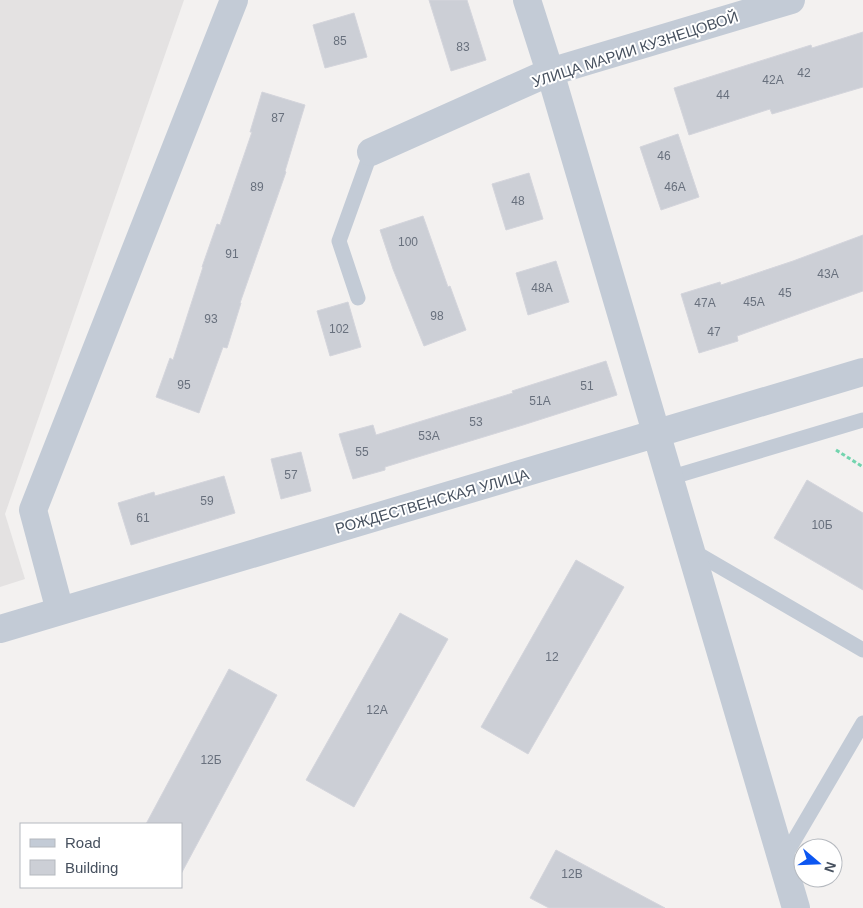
<svg xmlns="http://www.w3.org/2000/svg" width="863" height="908" font-family="Helvetica,sans-serif">
	<style>
		.education { fill: #e4e2e2 }
		.building { fill: #cccfd6; stroke: #d4d5dc }
		.lines { fill: none; stroke-linecap: round; stroke-linejoin: round }
		.path { stroke: #72d4ae; stroke-width: 3; stroke-dasharray: 4 2.5; stroke-linecap: butt }
		.service { stroke: #c3cbd6; stroke-width: 15 }
		.minor { stroke: #c3cbd6; stroke-width: 28 }
		.labels { text-anchor: middle; dominant-baseline: central; stroke-width: 4; stroke-linejoin: round; paint-order: stroke }
		.number-label { font-size: 12px; fill: #68707d }
		.street-label { font-size: 15px; fill: #47515f; stroke: #fff }
	</style>
	<rect width="100%" height="100%" fill="#f3f1f0"/>
	<path class="education" d="M 0,0 L 184,0 L 5,514 L 25,579 L 0,587 Z"/>
	<path class="building" d="M 429,0 L 467,0 L 486,60 L 451,71 Z
		M 354,13 L 367,57 L 325,68 L 313,25 Z
		M 863,32 L 863,87 L 772,114 L 770,109 L 689,135 L 674,88 L 811,45 L 812,48 Z
		M 262,92 L 305,105 L 285,171 L 286,172 L 240,303 L 241,303 L 227,348 L 223,347 L 199,413 L 156,397 L 170,358 L 173,360 L 203,267 L 202,267 L 217,224 L 220,225 L 252,132 L 250,132 Z
		M 678,134 L 699,197 L 661,210 L 640,147 Z
		M 529,173 L 543,219 L 506,230 L 492,184 Z
		M 423,216 L 448,287 L 450,286 L 466,330 L 424,346 L 393,269 L 380,230 Z
		M 863,235 L 863,291 L 737,336 L 738,341 L 699,353 L 681,294 L 720,282 L 721,285 L 793,261 Z
		M 556,261 L 569,302 L 528,315 L 516,273 Z
		M 348,302 L 361,347 L 330,356 L 317,311 Z
		M 606,361 L 617,395 L 523,425 L 385,467 L 385,470 L 353,479 L 339,434 L 373,425 L 376,435 L 513,393 L 512,391 Z
		M 301,452 L 311,491 L 281,499 L 271,459 Z
		M 224,476 L 235,513 L 131,545 L 118,503 L 154,492 L 155,496 Z
		M 807,480 L 863,513 L 863,590 L 774,538 Z
		M 576,560 L 624,587 L 528,754 L 481,727 Z
		M 400,613 L 448,639 L 354,807 L 306,780 Z
		M 229,669 L 277,695 L 181,874 L 181,824 L 146,824 Z
		M 556,850 L 665,908 L 549,908 L 530,898 Z"/>
	<g class="lines">
		<path class="path" d="M 836,450 L 863,467"/>
		<path class="service" d="M 358,298 L 339,241 L 371,152
			M 669,478 L 863,420
			M 691,550 L 863,650
			M 782,861 L 863,723"/>
		<path class="minor" d="M 527,0 L 550,72 L 796,908
			M 371,152 L 550,72 L 791,0
			M 60,611 L 33,510 L 234,0
			M 0,629 L 863,372"/>
	</g>
	<g class="labels">
		<g class="number-label">
			<text x="340" y="41">85</text>
			<text x="463" y="47">83</text>
			<text x="804" y="73">42</text>
			<text x="773" y="80">42А</text>
			<text x="723" y="95">44</text>
			<text x="278" y="118">87</text>
			<text x="664" y="156">46</text>
			<text x="257" y="187">89</text>
			<text x="675" y="187">46А</text>
			<text x="518" y="201">48</text>
			<text x="408" y="242">100</text>
			<text x="232" y="254">91</text>
			<text x="828" y="274">43А</text>
			<text x="542" y="288">48А</text>
			<text x="785" y="293">45</text>
			<text x="754" y="302">45А</text>
			<text x="705" y="303">47А</text>
			<text x="437" y="316">98</text>
			<text x="211" y="319">93</text>
			<text x="339" y="329">102</text>
			<text x="714" y="332">47</text>
			<text x="184" y="385">95</text>
			<text x="587" y="386">51</text>
			<text x="540" y="401">51А</text>
			<text x="476" y="422">53</text>
			<text x="429" y="436">53А</text>
			<text x="362" y="452">55</text>
			<text x="291" y="475">57</text>
			<text x="207" y="501">59</text>
			<text x="143" y="518">61</text>
			<text x="822" y="525">10Б</text>
			<text x="552" y="657">12</text>
			<text x="377" y="710">12А</text>
			<text x="211" y="760">12Б</text>
			<text x="572" y="874">12В</text>
		</g>
		<g class="street-label">
			<text transform="translate(635 49) rotate(-18)">УЛИЦА МАРИИ КУЗНЕЦОВОЙ</text>
			<text transform="translate(432 501) rotate(-16)">РОЖДЕСТВЕНСКАЯ УЛИЦА</text>
		</g>
	</g>
	<rect x="20" y="823" width="162" height="65" fill="#ffffff" stroke="#b5b9bf"/>
	<rect x="30" y="839" width="25" height="8" fill="#c3cbd6" stroke="#b5b9bf"/>
	<text x="65" y="848" font-size="15" fill="#47515f">Road</text>
	<rect x="30" y="860" width="25" height="15" fill="#cccfd6" stroke="#b5b9bf"/>
	<text x="65" y="873" font-size="15" fill="#47515f">Building</text>
	<g transform="translate(818 863) rotate(109)"><circle r="24" fill="#ffffff" stroke="#b5b9bf"/>
	<path d="M0-4L9 19L0 12L-9 19Z" fill="#0c56f1"/>
	<text y="-8" font-size="14" font-weight="bold" text-anchor="middle" fill="#47515f">N</text>
	</g>
</svg>
